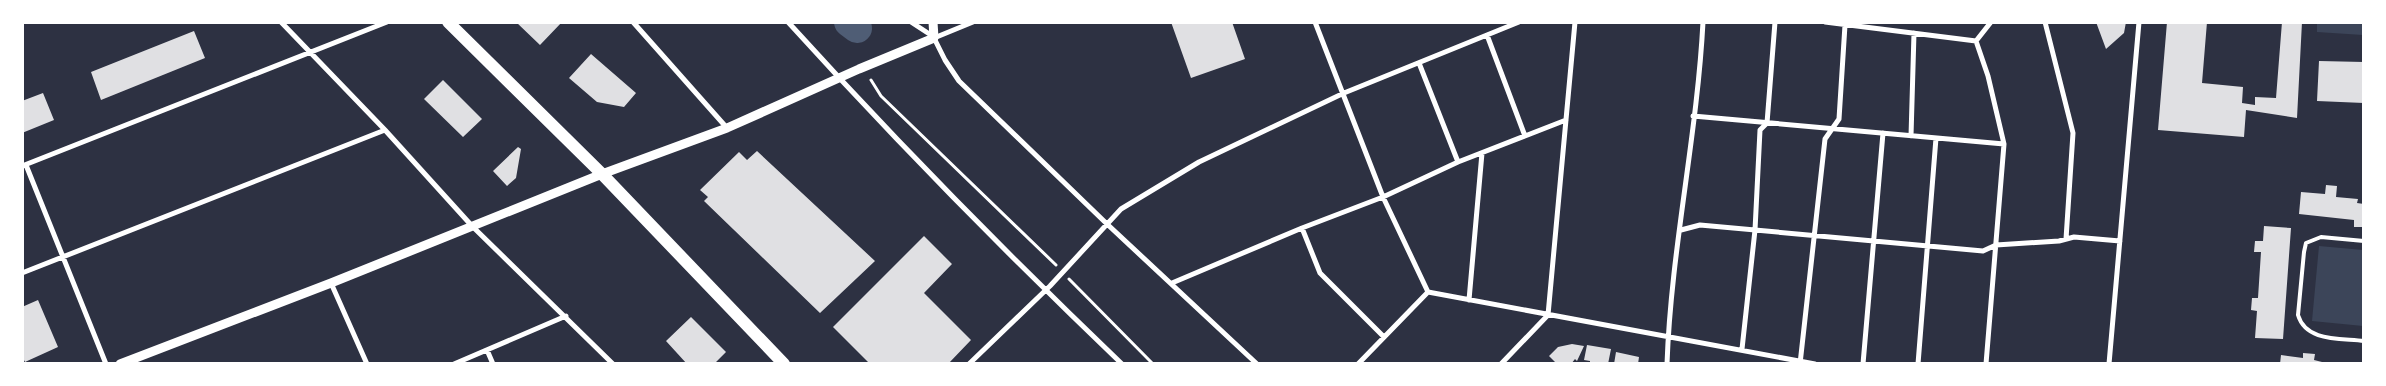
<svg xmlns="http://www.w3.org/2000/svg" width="2386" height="386" font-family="Signika,sans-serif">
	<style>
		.green { fill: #3c4559 }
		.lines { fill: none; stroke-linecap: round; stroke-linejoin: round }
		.river { stroke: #4f5d75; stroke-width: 30 }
		.building { fill: #e0e0e3 }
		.path { stroke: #fff; stroke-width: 3 }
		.service { stroke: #fff; stroke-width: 4 }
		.minor { stroke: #fff; stroke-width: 5 }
		.tertiary { stroke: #fff; stroke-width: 9 }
		.primary { stroke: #fff; stroke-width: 12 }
	</style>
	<rect width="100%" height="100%" fill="#2d3142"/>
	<path class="green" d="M 2317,23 L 2363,23 L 2363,35 L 2317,32 Z
		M 2319,246 L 2363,250 L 2363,326 L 2312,321 Z"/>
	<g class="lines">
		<path class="river" d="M 849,22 L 857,28"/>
	</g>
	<path class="building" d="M 516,22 L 562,22 L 540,45 Z
		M 1171,22 L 1232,22 L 1245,59 L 1191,78 Z
		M 2096,22 L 2126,22 L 2124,33 L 2106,49 Z
		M 2167,22 L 2207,22 L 2202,83 L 2243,87 L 2242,103 L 2255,105 L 2255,97 L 2276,98 L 2282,22 L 2302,22 L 2297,118 L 2246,110 L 2244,137 L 2158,130 Z
		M 194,31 L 205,58 L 101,100 L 91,72 Z
		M 591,54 L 636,93 L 624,107 L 597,102 L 569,78 Z
		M 2319,61 L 2364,62 L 2364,103 L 2317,101 Z
		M 443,80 L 482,119 L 463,137 L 424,99 Z
		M 43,93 L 54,120 L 22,133 L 22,101 Z
		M 518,147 L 521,149 L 516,178 L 507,186 L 493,171 Z
		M 757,151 L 875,261 L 820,313 L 704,201 L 708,197 L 700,190 L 739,152 L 747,160 Z
		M 2326,185 L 2337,186 L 2336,197 L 2358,199 L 2357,203 L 2364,204 L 2364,227 L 2354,227 L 2354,220 L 2299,214 L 2301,192 L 2325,194 Z
		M 2264,226 L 2291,228 L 2283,339 L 2255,338 L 2257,311 L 2251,310 L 2252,298 L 2258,298 L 2261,252 L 2254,252 L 2255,241 L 2263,241 Z
		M 924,236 L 952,264 L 924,293 L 971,340 L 948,364 L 870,364 L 833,327 Z
		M 38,300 L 58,347 L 25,362 L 22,356 L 22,307 Z
		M 691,317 L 726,352 L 714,364 L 687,364 L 666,341 Z
		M 1572,344 L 1584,346 L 1577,361 L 1575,359 L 1571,364 L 1557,364 L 1549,356 L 1558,347 Z
		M 1587,345 L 1611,349 L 1608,364 L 1590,363 L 1590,361 L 1584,360 Z
		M 1616,352 L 1639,357 L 1638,364 L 1614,364 Z
		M 2303,353 L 2315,354 L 2314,360 L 2330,364 L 2280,364 L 2281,355 L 2303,358 Z"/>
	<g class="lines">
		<path class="path" d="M 871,80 L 881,96 L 1056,265
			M 1069,279 L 1153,364"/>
		<path class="service" d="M 2364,241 L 2321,237 L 2306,243 L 2304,252 L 2298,315 C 2306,342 2340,338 2364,341"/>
		<path class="minor" d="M 281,22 L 385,130 L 472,226 L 613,364
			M 633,22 L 727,128
			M 788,22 C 895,140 1007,254 1122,364
			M 911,22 L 934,37
			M 1315,22 L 1383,197 L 1428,292
			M 1825,22 L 1976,41 L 1991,22
			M 2045,22 L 2073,133 L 2066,239
			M 1487,35 L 1525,136
			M 934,38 L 945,60 L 959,81 L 1107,224 L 1257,364
			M 934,38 L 973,22
			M 1976,41 L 1988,76 L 2004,144 L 1986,364
			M 1419,63 L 1458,162
			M 1693,116 L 2004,144
			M 1911,136 L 1914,33
			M 26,165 L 106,364
			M 22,166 L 387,22
			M 1302,228 L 1320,273 L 1384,337
			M 1681,230 L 1700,225 L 1983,251 L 1996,245 L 2059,241 L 2074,237 L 2120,241
			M 22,273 L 385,130
			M 331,283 L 367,364
			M 1172,283 L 1302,228 L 1383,197 L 1458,162 L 1566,120
			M 1428,292 L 1815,364
			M 1469,300 L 1482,153
			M 1742,349 L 1755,230 L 1760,130 L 1767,123 L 1775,22
			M 487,350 L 493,364
			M 454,364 L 566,316
			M 969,364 L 1050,286 L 1121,209 L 1199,162 L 1344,93 L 1519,22
			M 1358,364 L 1428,292
			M 1501,364 L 1548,315 L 1575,22
			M 1667,364 C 1671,249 1697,137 1703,22
			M 1800,364 L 1825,139 L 1839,119 L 1845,25
			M 1863,364 L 1883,133
			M 1918,364 L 1936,138
			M 2109,364 L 2139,22"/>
		<path class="tertiary" d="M 120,364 L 331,283 L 602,174 L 727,128 L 859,69 L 934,38 L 933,22"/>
		<path class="primary" d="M 448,22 L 602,174 L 784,364"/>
	</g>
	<rect width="2386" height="386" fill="none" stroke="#ffffff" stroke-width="48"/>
</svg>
